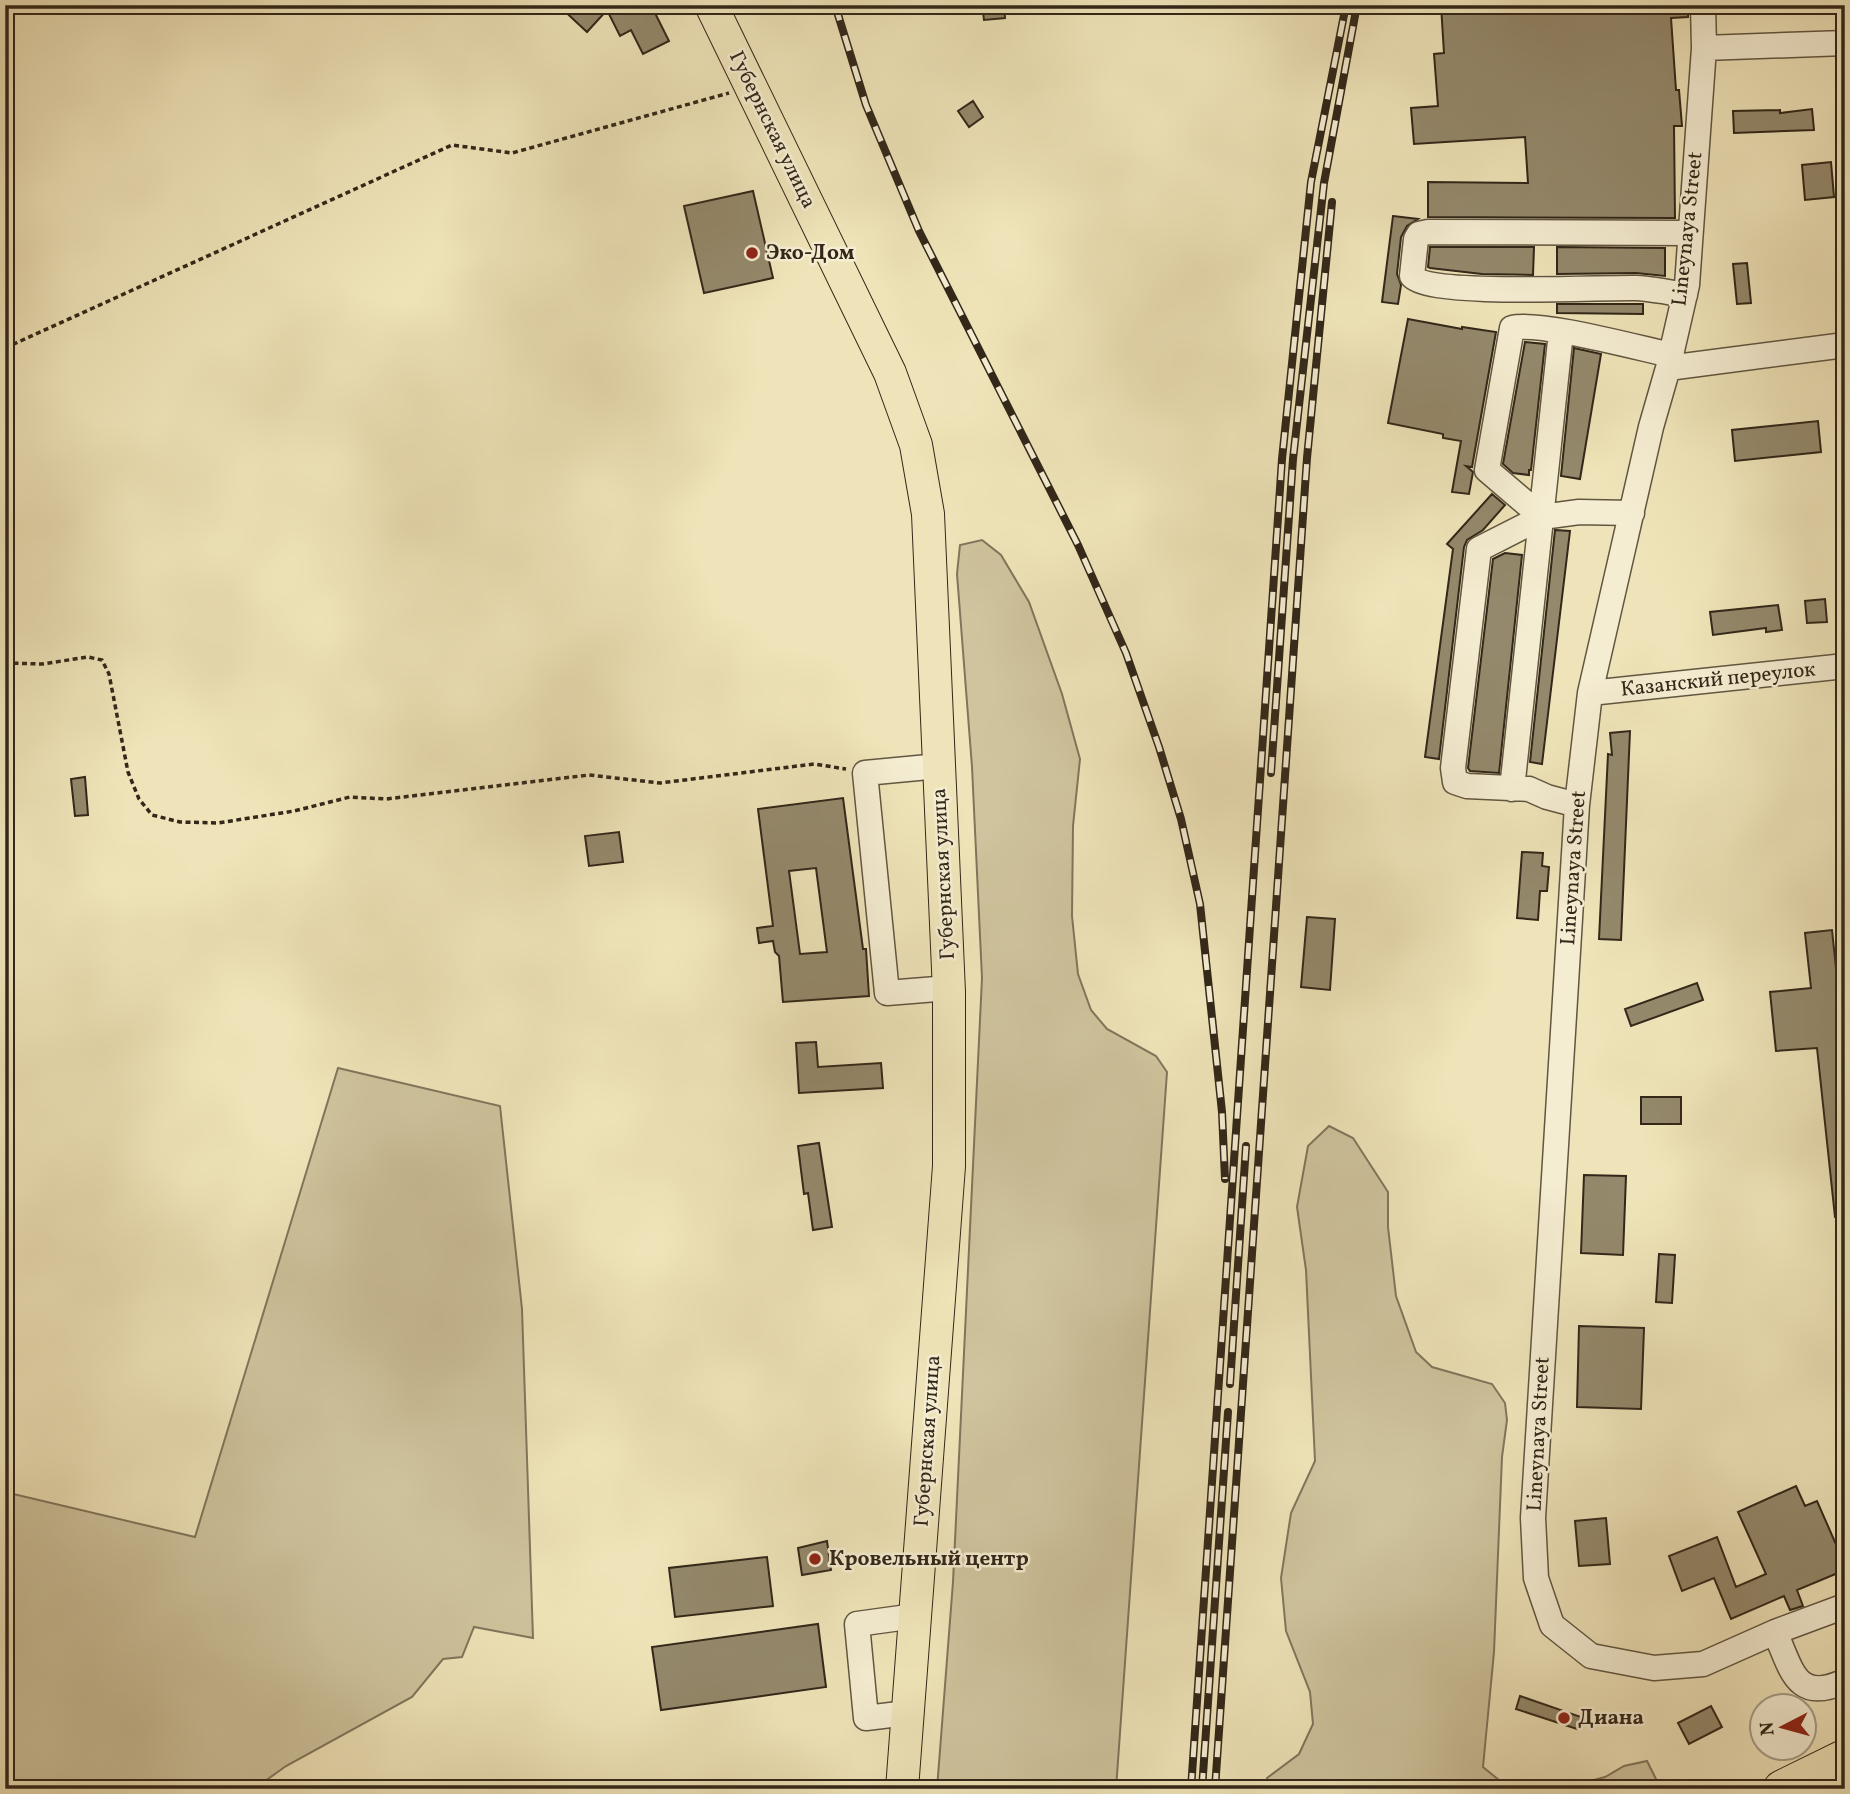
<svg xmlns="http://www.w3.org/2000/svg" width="1850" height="1794" font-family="Vollkorn,serif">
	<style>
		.green { fill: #cfc49e; stroke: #80765c; stroke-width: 2 }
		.building { fill: #94896c; stroke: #322719; stroke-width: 2; fill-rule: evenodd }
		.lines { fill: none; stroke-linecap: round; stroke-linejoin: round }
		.minor-casing { stroke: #615641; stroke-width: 27 }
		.major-casing { stroke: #322719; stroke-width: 34 }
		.highway-casing { stroke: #322719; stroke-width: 39 }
		.path { stroke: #322719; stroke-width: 3.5; stroke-dasharray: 5 3.5; stroke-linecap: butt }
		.minor { stroke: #f5edd2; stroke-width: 24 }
		.major { stroke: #efe4b9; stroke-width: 32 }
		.highway { stroke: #efe4b9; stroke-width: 37 }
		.rail-casing { stroke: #322719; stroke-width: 8 }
		.rail { stroke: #f5edd2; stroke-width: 5; stroke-dasharray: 16; stroke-linecap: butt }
		.poi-dot { fill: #8f2418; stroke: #f5edd2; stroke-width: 2.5 }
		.labels { text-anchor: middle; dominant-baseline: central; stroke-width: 5; stroke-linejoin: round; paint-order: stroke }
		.street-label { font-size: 21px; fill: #322719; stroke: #f5edd2 }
		.poi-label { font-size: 21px; font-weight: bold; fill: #322719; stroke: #f5edd2; text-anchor: start }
	</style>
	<rect width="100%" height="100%" fill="#efe4b9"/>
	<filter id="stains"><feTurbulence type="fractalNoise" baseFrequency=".00286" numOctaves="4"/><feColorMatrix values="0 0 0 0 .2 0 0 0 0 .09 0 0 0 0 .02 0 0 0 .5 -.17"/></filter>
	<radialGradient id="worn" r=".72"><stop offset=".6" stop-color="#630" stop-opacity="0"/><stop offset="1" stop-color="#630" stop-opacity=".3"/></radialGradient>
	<path class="green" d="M 982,540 L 1001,555 L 1029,602 L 1062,694 L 1080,759 L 1073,826 L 1072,916 L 1078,974 L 1091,1010 L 1107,1029 L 1156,1056 L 1167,1072 L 1116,1789 L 937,1789 L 953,1582 L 982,978 L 972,767 L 957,574 L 960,545 Z
		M 338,1068 L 500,1106 L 522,1309 L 533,1638 L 474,1627 L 462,1657 L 443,1659 L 412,1697 L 286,1766 L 254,1789 L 5,1789 L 5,1492 L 195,1537 Z
		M 1329,1126 L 1353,1138 L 1388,1192 L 1388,1227 L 1396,1296 L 1416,1352 L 1432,1367 L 1492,1384 L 1505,1403 L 1507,1420 L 1502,1457 L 1494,1652 L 1483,1767 L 1505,1785 L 1563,1788 L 1605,1777 L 1624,1766 L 1647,1761 L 1658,1783 L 1651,1789 L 1265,1789 L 1267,1778 L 1299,1754 L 1313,1724 L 1310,1692 L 1286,1631 L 1281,1578 L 1291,1513 L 1315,1461 L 1306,1270 L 1297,1207 L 1308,1146 Z"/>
	<path class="building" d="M 558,5 L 651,5 L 669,41 L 643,54 L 631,30 L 620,36 L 607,10 L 587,32 Z
		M 982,5 L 1004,5 L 1005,18 L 984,20 Z
		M 1441,5 L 1688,5 L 1688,17 L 1671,18 L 1676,90 L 1679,90 L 1682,126 L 1674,126 L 1675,218 L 1428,217 L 1428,182 L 1528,183 L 1525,137 L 1414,144 L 1411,108 L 1438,106 L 1434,54 L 1444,53 Z
		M 973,101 L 983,117 L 969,127 L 958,111 Z
		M 1812,109 L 1814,130 L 1734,133 L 1733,111 L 1780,110 L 1780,113 Z
		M 1831,162 L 1834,197 L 1805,200 L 1802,165 Z
		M 753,191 L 773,278 L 704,293 L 684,206 Z
		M 1393,216 L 1418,219 L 1407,226 L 1401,237 L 1397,274 L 1401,285 L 1398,304 L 1382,302 Z
		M 1430,247 L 1534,247 L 1533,275 L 1482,274 L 1430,268 L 1428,267 Z
		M 1557,247 L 1665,248 L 1665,276 L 1636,273 L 1557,274 Z
		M 1747,263 L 1751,303 L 1737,304 L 1733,264 Z
		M 1557,304 L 1643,304 L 1643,314 L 1557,313 Z
		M 1408,319 L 1462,329 L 1462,327 L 1496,332 L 1472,467 L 1466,466 L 1473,472 L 1469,494 L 1452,492 L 1461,441 L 1443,438 L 1443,434 L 1388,423 Z
		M 1525,342 L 1545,344 L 1531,470 L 1529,470 L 1529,475 L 1513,473 L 1503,464 Z
		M 1574,348 L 1601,354 L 1580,479 L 1561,476 Z
		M 1818,421 L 1821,452 L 1735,461 L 1732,430 Z
		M 1492,494 L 1505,505 L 1483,530 L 1467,540 L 1464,547 L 1439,759 L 1425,757 L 1453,549 L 1447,544 Z
		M 1555,530 L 1570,531 L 1542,764 L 1530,762 Z
		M 1505,553 L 1522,555 L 1499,773 L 1470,771 L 1468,768 L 1493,559 Z
		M 1825,599 L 1827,622 L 1807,623 L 1805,601 Z
		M 1778,605 L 1782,630 L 1766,632 L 1766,628 L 1713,635 L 1710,612 Z
		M 1630,731 L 1621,940 L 1599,939 L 1608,754 L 1612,755 L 1610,733 Z
		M 85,777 L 88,815 L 75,816 L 71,779 Z
		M 843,798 L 863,949 L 866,949 L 869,996 L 783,1002 L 779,956 L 775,952 L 773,941 L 759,943 L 757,928 L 773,926 L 758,809 ZM 816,868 L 827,952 L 800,954 L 789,871 Z
		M 619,832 L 623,862 L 589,866 L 585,836 Z
		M 1522,852 L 1543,853 L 1542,866 L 1549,867 L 1547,891 L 1540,891 L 1538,920 L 1517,918 Z
		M 1307,917 L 1335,919 L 1330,990 L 1301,987 Z
		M 1832,930 L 1845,1053 L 1845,1216 L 1835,1217 L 1817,1048 L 1776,1051 L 1770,992 L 1811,988 L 1805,933 Z
		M 1697,983 L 1703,1000 L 1631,1026 L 1625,1009 Z
		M 816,1042 L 818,1067 L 881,1063 L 883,1088 L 799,1093 L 796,1043 Z
		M 1641,1097 L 1681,1097 L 1681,1124 L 1641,1124 Z
		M 819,1143 L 832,1227 L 813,1230 L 808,1193 L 804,1194 L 798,1146 Z
		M 1584,1175 L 1626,1176 L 1623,1255 L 1581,1253 Z
		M 1659,1254 L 1675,1255 L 1672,1303 L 1656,1302 Z
		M 1579,1326 L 1644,1328 L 1641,1409 L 1577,1407 Z
		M 1796,1486 L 1805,1506 L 1817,1501 L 1845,1565 L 1845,1570 L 1797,1590 L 1803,1606 L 1790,1610 L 1784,1596 L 1731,1619 L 1714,1578 L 1682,1591 L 1669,1556 L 1717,1537 L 1736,1587 L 1766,1574 L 1738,1512 Z
		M 1606,1518 L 1610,1564 L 1579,1566 L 1575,1521 Z
		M 827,1541 L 831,1570 L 802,1575 L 798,1548 Z
		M 767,1557 L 773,1606 L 675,1617 L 669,1568 Z
		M 818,1624 L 826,1687 L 661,1710 L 652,1647 Z
		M 1520,1696 L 1581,1717 L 1577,1729 L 1516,1709 Z
		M 1711,1706 L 1722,1727 L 1689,1744 L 1678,1723 Z"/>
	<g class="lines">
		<defs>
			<path id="minor" d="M 1703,5 L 1704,48 L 1687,285 L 1668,368 L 1651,427 L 1590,693 L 1577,805 L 1533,1518 L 1536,1578 L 1552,1625 L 1591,1656 L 1654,1668 L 1703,1664 L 1775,1632 L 1845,1606
				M 1704,48 L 1845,43
				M 1685,295 C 1669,292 1653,289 1636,288 C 1601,287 1430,297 1412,276 L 1416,239 L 1419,234 L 1428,232 L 1690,233
				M 1668,368 L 1845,345
				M 1542,517 L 1487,470 L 1512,328 C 1539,321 1638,348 1671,355
				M 1590,693 L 1845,666
				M 939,766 L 865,773 L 887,993 L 949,988
				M 1512,789 L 1561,332
				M 1577,805 L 1547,797 L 1529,789 L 1467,786 L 1455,782 L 1453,768 L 1479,549 L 1542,517 L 1579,512 L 1632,513
				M 1775,1632 C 1792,1670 1796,1704 1845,1681
				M 907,1713 L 866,1718 L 857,1624 L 915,1616"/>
			<path id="major" d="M 711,5 L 890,373 L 916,445 L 928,514 L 949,992 L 949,1166 L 902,1789"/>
			<path id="highway" d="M 1782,1789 L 1845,1758"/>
		</defs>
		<use href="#minor" class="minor-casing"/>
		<use href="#major" class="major-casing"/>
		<use href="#highway" class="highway-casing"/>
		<path class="path" d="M 5,348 L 452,145 L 512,153 L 729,93
			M 5,663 L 42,664 L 88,657 L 102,660 L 109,674 L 128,772 L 139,799 L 152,815 L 180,822 L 218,823 L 294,811 L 350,797 L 386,799 L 589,775 L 660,783 L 814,764 L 846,769"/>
		<use href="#minor" class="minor"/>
		<use href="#major" class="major"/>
		<use href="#highway" class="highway"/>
		<defs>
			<path id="rail" d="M 835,5 L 866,105 L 919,231 L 1078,545 L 1126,653 L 1159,747 L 1181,819 L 1200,904 L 1222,1112 L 1225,1179
				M 1271,773 L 1293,459 L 1324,183 L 1357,5
				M 1230,1384 L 1246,1146
				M 1191,1789 L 1282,459 L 1311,182 L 1346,5
				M 1202,1789 L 1228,1412
				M 1215,1789 L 1307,458 L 1332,202"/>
		</defs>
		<use href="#rail" class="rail-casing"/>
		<use href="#rail" class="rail"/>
	</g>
	<g class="poi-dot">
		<circle cx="752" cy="253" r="7"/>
		<circle cx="815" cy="1559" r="7"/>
		<circle cx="1564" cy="1718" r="7"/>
	</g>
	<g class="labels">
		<g class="street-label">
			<text transform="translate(772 130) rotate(64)">Губернская улица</text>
			<text transform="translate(1688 229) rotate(-84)">Lineynaya Street</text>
			<text transform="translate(1718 680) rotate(-6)">Казанский переулок</text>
			<text transform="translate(1574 868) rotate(-86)">Lineynaya Street</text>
			<text transform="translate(944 874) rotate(-93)">Губернская улица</text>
			<text transform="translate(1539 1434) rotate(-87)">Lineynaya Street</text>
			<text transform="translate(928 1441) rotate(-86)">Губернская улица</text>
		</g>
		<g class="poi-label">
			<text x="766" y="253">Эко-Дом</text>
			<text x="829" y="1559">Кровельный центр</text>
			<text x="1578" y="1718">Диана</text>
		</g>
	</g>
	<rect width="1850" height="1794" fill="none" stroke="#efe4b9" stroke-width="28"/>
	<rect x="7" y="7" width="1836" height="1780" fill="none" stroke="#322719" stroke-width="3.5"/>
	<rect x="14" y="14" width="1822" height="1766" fill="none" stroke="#322719" stroke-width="2"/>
	<g transform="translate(1783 1727) rotate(264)"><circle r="33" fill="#f5edd2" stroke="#a79e88" stroke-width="2"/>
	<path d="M0-5L12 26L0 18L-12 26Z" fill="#8f2418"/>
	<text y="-10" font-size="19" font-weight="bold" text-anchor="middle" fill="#322719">N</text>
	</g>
	<rect width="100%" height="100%" filter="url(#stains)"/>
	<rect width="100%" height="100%" fill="url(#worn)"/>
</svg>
